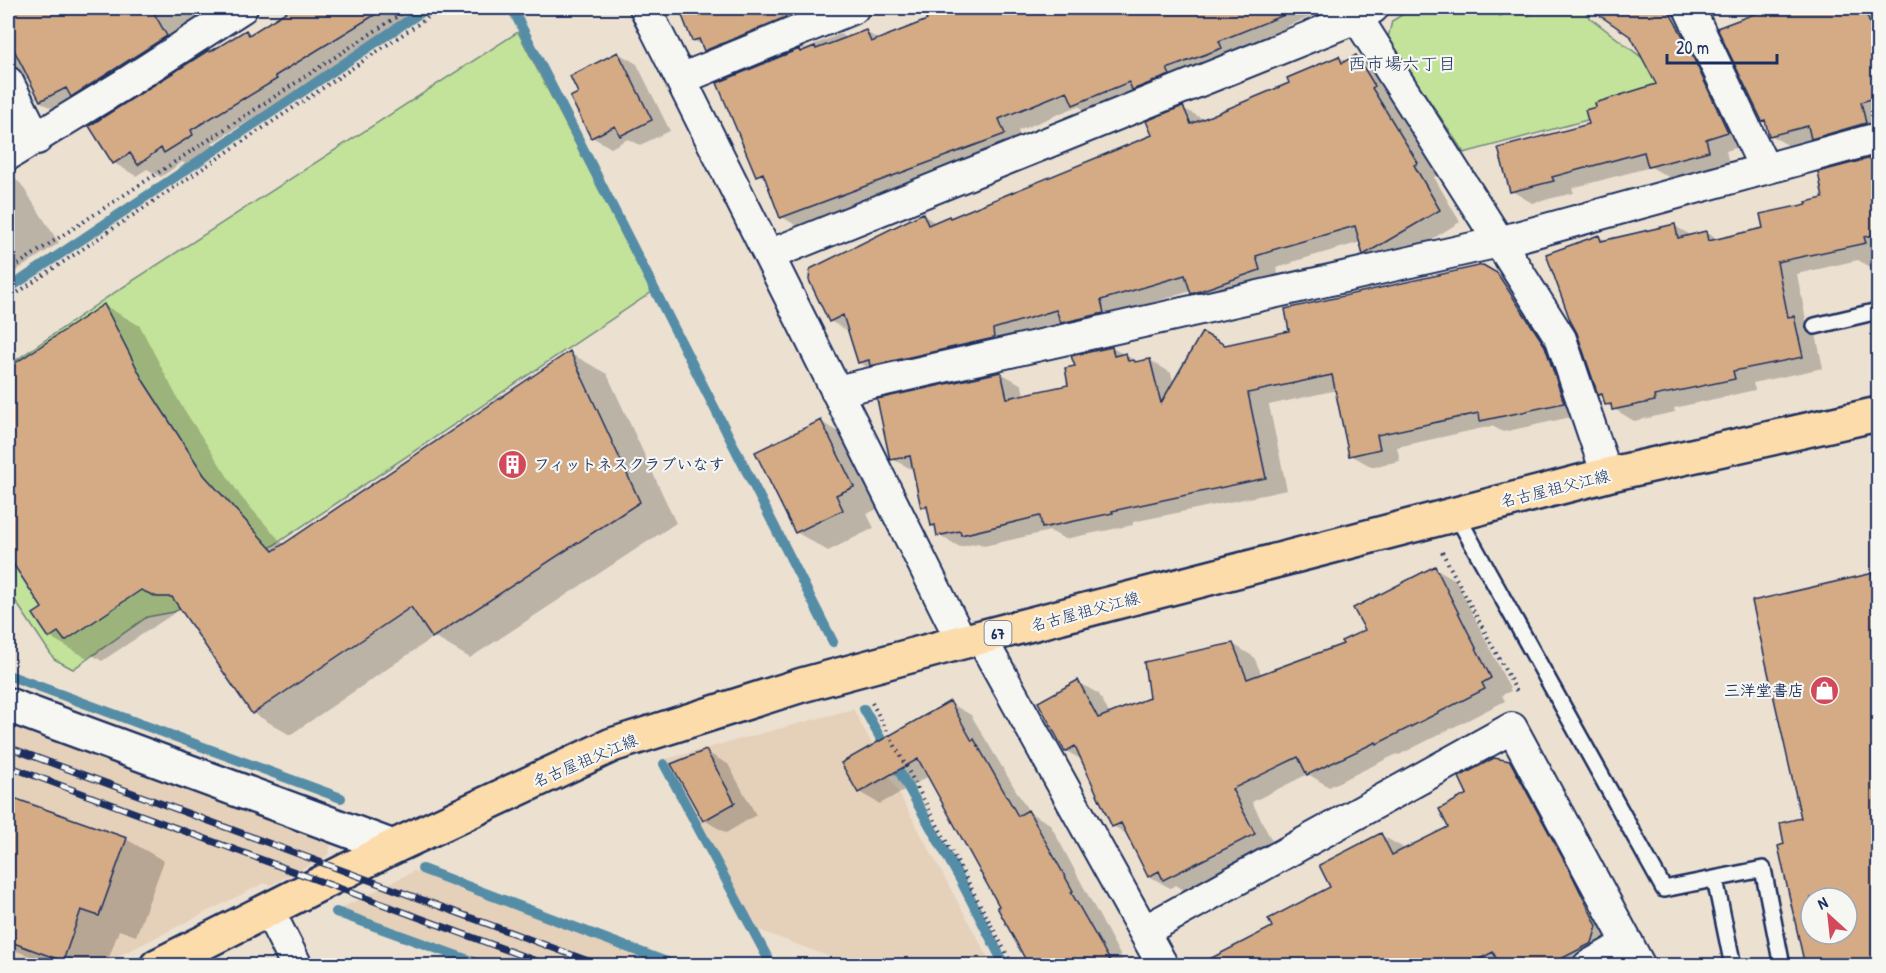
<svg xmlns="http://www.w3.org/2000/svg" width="1886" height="973" font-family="'Patrick Hand','Klee One',sans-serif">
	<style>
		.built { fill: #e5d0ba }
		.green { fill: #c3e29a; stroke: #6f887c; stroke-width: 1.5 }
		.shadow { fill: #0003; fill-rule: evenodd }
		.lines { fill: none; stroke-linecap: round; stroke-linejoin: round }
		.stream { stroke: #558da7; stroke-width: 10 }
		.building { fill: #d4ab85; stroke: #1b2f5e; stroke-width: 1.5; fill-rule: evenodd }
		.service-casing { stroke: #1b2f5e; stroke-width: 20 }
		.minor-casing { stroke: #1b2f5e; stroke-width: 34 }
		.tertiary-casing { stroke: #1b2f5e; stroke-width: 38 }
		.primary-casing { stroke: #1b2f5e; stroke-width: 38 }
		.path { stroke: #1b2f5e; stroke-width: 4; stroke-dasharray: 1.5 4.5; stroke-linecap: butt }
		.service { stroke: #f6f6f2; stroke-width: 15 }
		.minor { stroke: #f6f6f2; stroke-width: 30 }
		.tertiary { stroke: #f6f6f2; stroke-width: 33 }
		.primary { stroke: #fddcac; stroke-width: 33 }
		.rail-casing { stroke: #1b2f5e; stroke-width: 7 }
		.rail { stroke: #f6f6f2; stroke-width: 4.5; stroke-dasharray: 14; stroke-linecap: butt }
		.labels { text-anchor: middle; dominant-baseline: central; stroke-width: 4.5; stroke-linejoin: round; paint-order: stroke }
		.shield { fill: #f6f6f2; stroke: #5d6b8a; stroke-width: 1.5 }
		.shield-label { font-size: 15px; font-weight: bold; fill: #1b2f5e }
		.poi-label { font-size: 16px; font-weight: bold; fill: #1b2f5e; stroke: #f6f6f2; text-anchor: start }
		.street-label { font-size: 16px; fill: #1b2f5e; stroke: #f6f6f2 }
		.neighbourhood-label { font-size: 18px; fill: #1b2f5e; stroke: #f6f6f2 }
	</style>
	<rect width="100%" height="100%" fill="#ece0d1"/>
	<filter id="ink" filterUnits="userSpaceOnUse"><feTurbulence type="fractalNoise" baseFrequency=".0167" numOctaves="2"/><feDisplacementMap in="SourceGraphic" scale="12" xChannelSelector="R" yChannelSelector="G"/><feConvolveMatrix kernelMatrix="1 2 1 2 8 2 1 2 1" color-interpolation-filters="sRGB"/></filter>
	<g filter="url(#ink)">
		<path class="built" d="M 853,709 L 992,965 L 851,965 L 759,930 L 666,759 Z
			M 8,720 L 333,837 L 328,855 L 271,885 L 264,883 L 101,965 L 8,966 Z
			M 414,871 L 663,965 L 498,965 L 340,909 Z"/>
		<path class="green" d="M 1413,8 L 1489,8 L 1500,16 L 1516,8 L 1583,8 L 1589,17 L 1657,69 L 1707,88 L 1464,153 L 1388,38 L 1392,21 Z
			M 518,32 L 652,292 L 174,612 L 147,617 L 73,669 L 54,659 L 8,590 L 8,366 L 106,298 Z"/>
		<path class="shadow" d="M 8,8 L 214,8 L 207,12 L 218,29 L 61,114 L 39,101 L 27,78 L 22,79 L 28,131 L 8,153 Z
			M 294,8 L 430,8 L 432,11 L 380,45 L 374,41 L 296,89 L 298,92 L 212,143 L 214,148 L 187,165 L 182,162 L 161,177 L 147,169 L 136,176 L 114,163 L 91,126 L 214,48 L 217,50 L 246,32 L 251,35 Z
			M 675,8 L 845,8 L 726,62 L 705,50 L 704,46 L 693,40 L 683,15 L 677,12 Z
			M 923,8 L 1333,8 L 1287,26 L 1289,33 L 1095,116 L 1078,106 L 1018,131 L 1025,146 L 802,229 L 782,217 L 767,180 L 758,174 L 719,84 L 840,34 L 848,39 L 866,32 L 880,40 L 928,20 Z
			M 1504,8 L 1546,8 L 1528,17 L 1519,12 L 1516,14 Z
			M 1597,8 L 1681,8 L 1748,144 L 1726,151 L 1729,163 L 1670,178 L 1651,167 L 1572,188 L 1574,193 L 1532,203 L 1512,191 L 1590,126 L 1658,85 L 1632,36 L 1600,13 Z
			M 1774,8 L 1878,8 L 1878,137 L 1791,147 L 1770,135 L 1767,123 L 1763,120 L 1719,29 Z
			M 618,53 L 637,64 L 670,131 L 640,145 L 628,139 L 611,148 L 592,137 L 580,94 Z
			M 1356,56 L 1377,69 L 1393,100 L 1438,175 L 1434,177 L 1460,222 L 1388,266 L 1364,254 L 1361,242 L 1292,262 L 1293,263 L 1276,268 L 1281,282 L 1213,305 L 1191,291 L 1121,312 L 880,375 L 859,362 L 850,332 L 830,321 L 923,215 L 936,223 L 952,219 L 1154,136 L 1183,108 L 1205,120 L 1291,84 L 1339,57 L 1347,62 Z
			M 1878,157 L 1878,272 L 1858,260 L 1797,274 L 1807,325 L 1815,329 L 1823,368 L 1753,383 L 1755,390 L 1674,408 L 1675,412 L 1634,421 L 1606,404 L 1605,397 L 1599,394 L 1599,237 L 1607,241 L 1675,226 L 1692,236 L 1706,232 L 1719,240 L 1764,229 L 1825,199 L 1820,173 Z
			M 8,164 L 15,179 L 21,184 L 59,243 L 8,276 Z
			M 1483,266 L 1519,287 L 1585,414 L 1503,432 L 1492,426 L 1397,447 L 1400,461 L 1372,467 L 1351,455 L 1337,390 L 1269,405 L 1287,490 L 1133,522 L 1133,525 L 1065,539 L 1050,531 L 984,546 L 978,543 L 960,547 L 939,535 L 937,528 L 933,525 L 930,511 L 922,507 L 915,471 L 892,459 L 1001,373 L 1022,385 L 1024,396 L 1070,386 L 1077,367 L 1112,348 L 1140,363 L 1150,360 L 1171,373 L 1174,384 L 1225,347 L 1291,333 Z
			M 104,305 L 140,326 L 181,405 L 241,497 L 284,545 L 570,353 L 607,374 L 676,523 L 470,658 L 434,637 L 290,735 L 253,713 L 184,612 L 179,610 L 102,661 L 92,655 L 87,658 L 50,637 L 44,608 L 8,554 L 8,370 Z
			M 821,422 L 853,440 L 885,505 L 867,514 L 874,528 L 828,551 L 796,532 Z
			M 1435,568 L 1456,580 L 1511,691 L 1502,695 L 1505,701 L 1399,755 L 1397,754 L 1329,787 L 1308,774 L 1252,802 L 1275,847 L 1185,891 L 1176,885 L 1170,888 L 1149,876 L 1129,835 L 1113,826 L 1084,761 L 1066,751 L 1078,682 L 1099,694 L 1110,715 L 1150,699 L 1233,644 L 1254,657 L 1262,676 L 1345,645 L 1367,630 Z
			M 1878,573 L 1878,966 L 1807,966 L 1786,845 L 1803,819 L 1754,602 ZM 1811,898 L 1847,898 L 1847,934 L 1811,934 Z
			M 950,703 L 971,715 L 1029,812 L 1050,824 L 1126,966 L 1031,966 L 1001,906 L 929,776 L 880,804 L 859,792 Z
			M 706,752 L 728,764 L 756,815 L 726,833 L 704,820 Z
			M 1509,763 L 1530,775 L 1617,939 L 1598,966 L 1217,966 L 1332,888 L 1381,835 L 1402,847 L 1404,851 L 1450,827 L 1469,795 Z
			M 8,797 L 126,839 L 164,861 L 136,936 L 119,930 L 106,966 L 57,966 L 8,948 Z"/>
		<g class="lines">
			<path class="stream" d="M 512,8 L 833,642
				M 8,289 L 427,8
				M 8,675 L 341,798
				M 864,709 L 960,879 L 1005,966
				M 664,764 L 772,966
				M 422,869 L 677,966
				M 336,912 L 485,966"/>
		</g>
		<path class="building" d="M 8,8 L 151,8 L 167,36 L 71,97 L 66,88 L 40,101 L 8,38 Z
			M 292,8 L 386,8 L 275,76 L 277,79 L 244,99 L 244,98 L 191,130 L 193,135 L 164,153 L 161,148 L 138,165 L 130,153 L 113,164 L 89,126 L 209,50 L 210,52 L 246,30 L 249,35 Z
			M 679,8 L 782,8 L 786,17 L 704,51 L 699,39 L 692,41 Z
			M 922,8 L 1299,8 L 1299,9 L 1219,41 L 1222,48 L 1167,69 L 1170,75 L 1132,90 L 1129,82 L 1073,105 L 1067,91 L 999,119 L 1005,134 L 780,218 L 763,173 L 756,176 L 717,83 L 799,49 L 800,52 L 815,46 L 816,49 L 866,30 L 871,42 L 927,20 Z
			M 1589,8 L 1667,8 L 1685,40 L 1728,132 L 1706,139 L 1709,151 L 1648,167 L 1644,152 L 1552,177 L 1554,181 L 1510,192 L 1498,148 L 1589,124 L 1585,110 L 1596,107 L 1595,103 L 1656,84 L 1631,37 Z
			M 1770,8 L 1864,8 L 1878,45 L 1878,97 L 1861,102 L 1866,123 L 1811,139 L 1808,126 L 1769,136 L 1765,120 L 1762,121 L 1717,28 Z
			M 618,52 L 652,120 L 620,136 L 615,126 L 591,138 L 570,97 L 578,93 L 570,76 Z
			M 1356,55 L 1375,86 L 1372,88 L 1418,163 L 1414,165 L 1440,210 L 1365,254 L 1363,255 L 1355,226 L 1272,250 L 1272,251 L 1256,256 L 1260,270 L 1191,294 L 1185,275 L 1101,300 L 1104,313 L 1061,323 L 1056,310 L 993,329 L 994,338 L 870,366 L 869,360 L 858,363 L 843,315 L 829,322 L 809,280 L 810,269 L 923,213 L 928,225 L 949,216 L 950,218 L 1152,135 L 1146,121 L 1183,106 L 1191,124 L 1289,83 L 1287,78 L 1339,56 L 1342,63 Z
			M 1875,157 L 1878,169 L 1878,234 L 1864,237 L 1866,243 L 1777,262 L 1788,317 L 1794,316 L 1803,357 L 1733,371 L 1735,379 L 1654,396 L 1655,401 L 1612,410 L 1611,404 L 1605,405 L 1602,394 L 1598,395 L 1577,333 L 1570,320 L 1546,254 L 1599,235 L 1601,241 L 1675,224 L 1678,238 L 1706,231 L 1708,241 L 1763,228 L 1760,214 L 1807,204 L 1806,202 L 1823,198 L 1818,172 Z
			M 1483,265 L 1497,273 L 1545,346 L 1564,403 L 1480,421 L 1479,413 L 1377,435 L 1380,449 L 1349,456 L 1332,375 L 1248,393 L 1266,478 L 1112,511 L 1113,513 L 1042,528 L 1040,516 L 961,535 L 960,531 L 937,536 L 935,525 L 931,526 L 927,506 L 921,508 L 910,456 L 890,460 L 877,399 L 1001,372 L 1007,398 L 1068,385 L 1065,368 L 1075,366 L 1071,356 L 1112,347 L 1114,356 L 1126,353 L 1128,361 L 1134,360 L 1135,362 L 1150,359 L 1161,403 L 1202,332 L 1225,345 L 1289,331 L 1285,309 Z
			M 104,304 L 144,382 L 204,475 L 273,551 L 570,351 L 640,502 L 432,638 L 411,607 L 252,714 L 172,597 L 157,597 L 141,590 L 65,641 L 58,632 L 49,638 L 33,614 L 42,608 L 8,556 L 8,368 Z
			M 821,420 L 854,487 L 836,495 L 843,510 L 795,533 L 755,452 Z
			M 1435,566 L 1491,678 L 1482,683 L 1485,689 L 1377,744 L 1376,742 L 1307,775 L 1298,757 L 1232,789 L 1255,834 L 1163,880 L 1159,871 L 1148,877 L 1121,823 L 1112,827 L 1075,746 L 1065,752 L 1038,702 L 1078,680 L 1098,718 L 1149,698 L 1144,662 L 1233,643 L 1247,679 L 1343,644 L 1341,641 L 1365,630 L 1353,608 Z
			M 1878,572 L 1878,966 L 1805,966 L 1778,846 L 1784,844 L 1780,823 L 1801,818 L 1752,601 ZM 1811,898 L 1847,898 L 1847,934 L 1811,934 Z
			M 950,701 L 972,741 L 974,739 L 1018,816 L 1028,810 L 1073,891 L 1071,892 L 1113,966 L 1029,966 L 997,907 L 999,906 L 918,759 L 858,793 L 841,763 Z
			M 706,750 L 735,803 L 703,821 L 671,764 Z
			M 1494,758 L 1510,761 L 1572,875 L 1597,926 L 1592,943 L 1547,966 L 1500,966 L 1493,952 L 1466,966 L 1196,966 L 1272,927 L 1268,919 L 1330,887 L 1319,865 L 1381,833 L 1392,855 L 1448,827 L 1439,809 L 1467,794 L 1459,777 Z
			M 8,796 L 127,838 L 99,916 L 81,910 L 63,961 L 8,941 Z"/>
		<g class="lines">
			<defs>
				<path id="service" d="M 1815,326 L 1878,311 L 1878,313
					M 1456,514 L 1664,889 L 1763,869 L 1782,966
					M 1715,879 L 1733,966"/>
				<path id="minor" d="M 645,8 L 962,642
					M 1351,8 L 1561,339 L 1607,475
					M 1689,8 L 1765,169
					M 681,79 L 854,8
					M 8,82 L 37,139
					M 8,155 L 121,86 L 242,8
					M 769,255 L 1356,18 L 1373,8
					M 836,391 L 1499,242 L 1878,138
					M 981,638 L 1163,966
					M 268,909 L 297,966
					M 1144,931 L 1512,728 L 1640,966
					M 1588,966 L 1628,943"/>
				<path id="tertiary" d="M 8,705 L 393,847"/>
				<path id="primary" d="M 157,966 L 393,847 L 612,745 L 802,685 L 962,642 L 1607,475 L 1878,414"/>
			</defs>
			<use href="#service" class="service-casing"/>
			<use href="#minor" class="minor-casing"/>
			<use href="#tertiary" class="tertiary-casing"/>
			<use href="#primary" class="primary-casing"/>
			<path class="path" d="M 8,271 L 410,8
				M 8,299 L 442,8
				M 1442,552 L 1518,694
				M 872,703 L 1013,966"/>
			<use href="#service" class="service"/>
			<use href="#minor" class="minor"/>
			<use href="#tertiary" class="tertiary"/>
			<use href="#primary" class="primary"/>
			<defs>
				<path id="rail" d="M 8,747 L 602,966
					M 8,766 L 550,966"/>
			</defs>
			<use href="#rail" class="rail-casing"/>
			<use href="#rail" class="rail"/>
		</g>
	</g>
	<defs>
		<symbol id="building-disc" viewBox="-11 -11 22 22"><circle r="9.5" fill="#d1495b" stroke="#f6f6f2"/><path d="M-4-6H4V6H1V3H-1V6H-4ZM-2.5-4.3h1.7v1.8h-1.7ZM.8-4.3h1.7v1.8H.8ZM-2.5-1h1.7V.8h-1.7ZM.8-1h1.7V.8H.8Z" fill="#fff"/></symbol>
		<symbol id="shop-disc" viewBox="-11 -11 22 22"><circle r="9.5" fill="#d1495b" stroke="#f6f6f2"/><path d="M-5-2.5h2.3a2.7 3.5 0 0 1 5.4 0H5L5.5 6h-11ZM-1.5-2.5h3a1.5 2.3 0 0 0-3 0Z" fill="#fff"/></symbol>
	</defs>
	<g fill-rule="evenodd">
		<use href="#building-disc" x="496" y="448" width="33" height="33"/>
		<use href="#shop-disc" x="1808" y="674" width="33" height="33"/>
	</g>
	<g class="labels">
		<rect class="shield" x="984.5" y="621" width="27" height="24" rx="4.5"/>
		<g class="shield-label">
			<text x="998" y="633">67</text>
		</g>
		<g class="poi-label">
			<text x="534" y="464">フィットネスクラブいなす</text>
			<text x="1804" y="690" text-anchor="end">三洋堂書店</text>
		</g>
		<g class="street-label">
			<text transform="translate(1555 488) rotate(-14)">名古屋祖父江線</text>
			<text transform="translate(1085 611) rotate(-15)">名古屋祖父江線</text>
			<text transform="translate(585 760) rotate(-23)">名古屋祖父江線</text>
		</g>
		<g class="neighbourhood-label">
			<text x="1402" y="63">西市場六丁目</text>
		</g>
	</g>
	<rect width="1886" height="973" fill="none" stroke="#f6f6f2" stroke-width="30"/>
	<rect x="15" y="15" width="1856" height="943" fill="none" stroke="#1b2f5e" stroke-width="2" filter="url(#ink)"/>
	<g transform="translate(1829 916) rotate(333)"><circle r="28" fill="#f6f6f2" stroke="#9ea6b7" stroke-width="1.5"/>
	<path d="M0-4.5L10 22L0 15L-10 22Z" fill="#d1495b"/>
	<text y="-9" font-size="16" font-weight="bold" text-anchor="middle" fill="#1b2f5e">N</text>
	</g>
	<path d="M1667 54v9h110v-9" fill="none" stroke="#1b2f5e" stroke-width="3"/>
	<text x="1676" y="54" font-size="18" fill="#1b2f5e" stroke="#f6f6f2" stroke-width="4.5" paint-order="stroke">20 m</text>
</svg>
